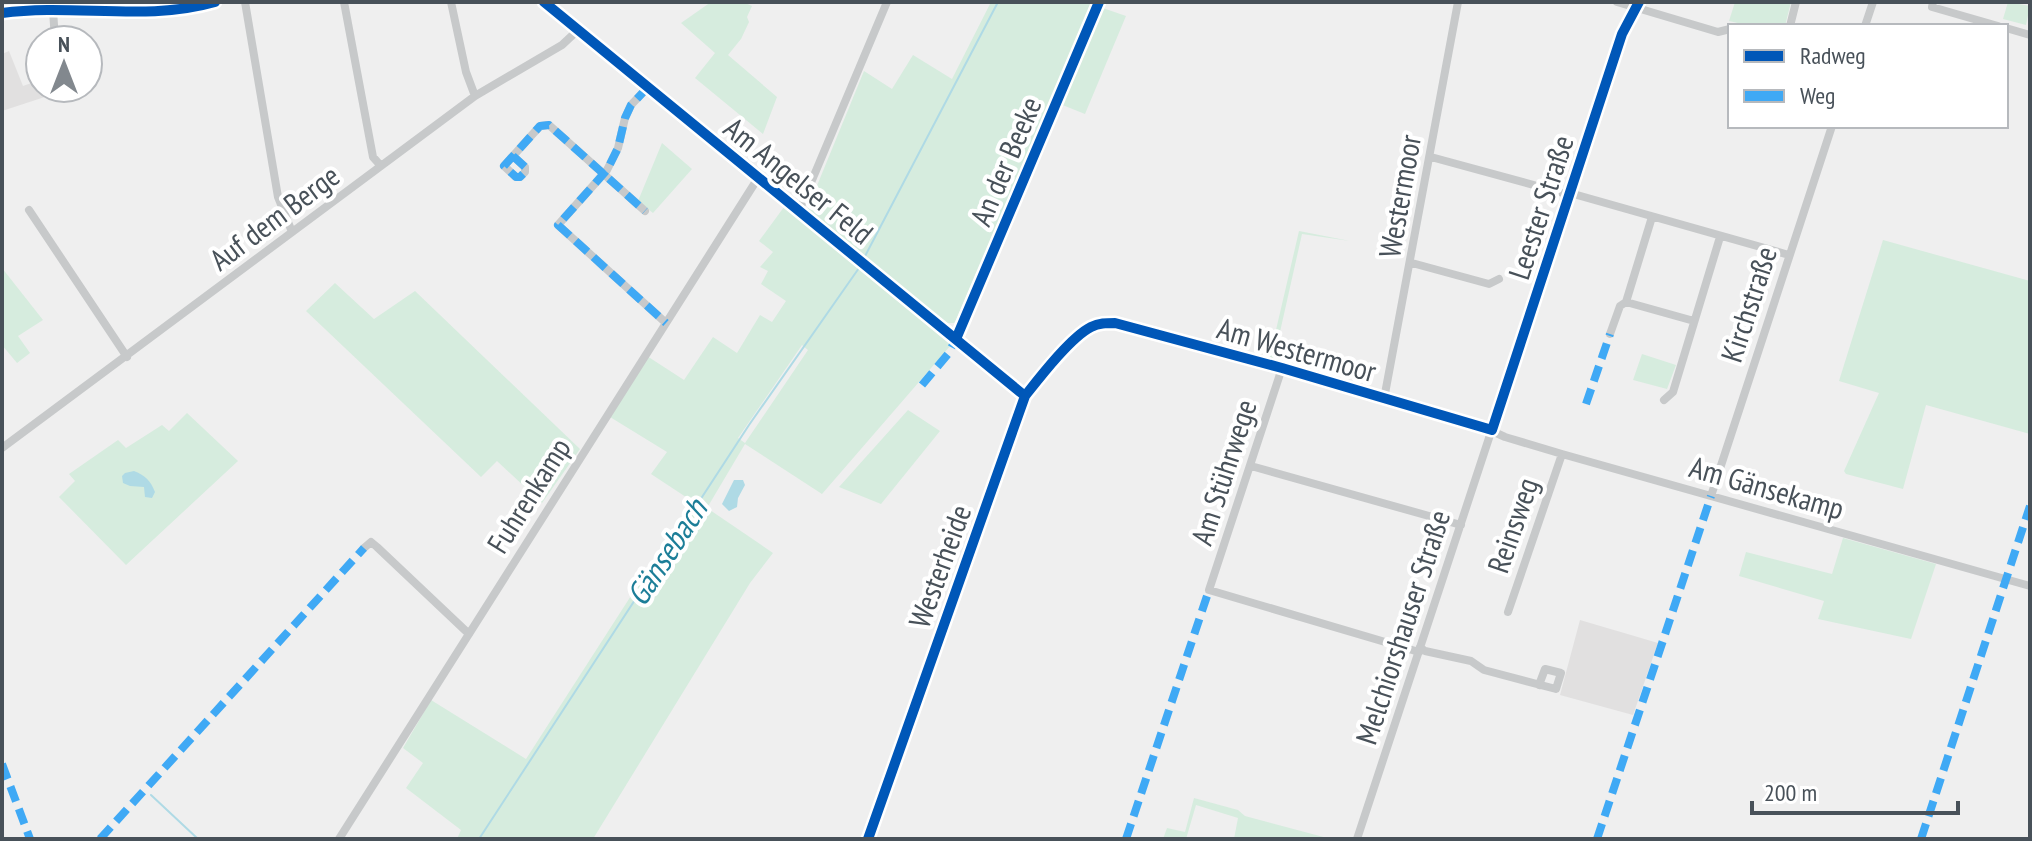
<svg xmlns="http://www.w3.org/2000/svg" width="2032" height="841" font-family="'PT Sans Narrow',sans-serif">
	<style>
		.education { fill: #e1e0e0 }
		.green { fill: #d6ecde; fill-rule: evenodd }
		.water { fill: #afdae5 }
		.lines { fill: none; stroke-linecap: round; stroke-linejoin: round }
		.stream { stroke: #afdae5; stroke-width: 2 }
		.minor { stroke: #c7c9ca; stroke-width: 8 }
		.major { stroke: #c4c7ca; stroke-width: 10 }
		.quiet { stroke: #3fa9f5; stroke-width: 8; stroke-dasharray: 16 8; stroke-linecap: butt }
		.cycleway-casing { stroke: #fff; stroke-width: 15 }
		.cycleway { stroke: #0057b8; stroke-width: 10 }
		.labels { text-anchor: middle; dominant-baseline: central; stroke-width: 8; stroke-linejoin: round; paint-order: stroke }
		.street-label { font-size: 30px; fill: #485159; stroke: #fff }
		.water-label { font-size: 32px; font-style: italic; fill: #1c7e98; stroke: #fff }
	</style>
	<rect width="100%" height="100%" fill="#efefef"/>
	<path class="education" d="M 9,51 L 23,86 L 40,80 L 40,88 L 56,88 L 57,93 L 2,111 L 2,54 Z
		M 1580,620 L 1658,643 L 1633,715 L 1560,695 Z"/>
	<path class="green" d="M 711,2 L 743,2 L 752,6 L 747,17 L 749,22 L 741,39 L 728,55 L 777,97 L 763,134 L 695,78 L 715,53 L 681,23 Z
		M 991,2 L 1094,2 L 956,320 L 954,323 L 945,323 L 807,210 L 864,71 L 892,89 L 913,55 L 952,79 Z
		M 1735,2 L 1791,2 L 1785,26 L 1751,26 L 1729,21 Z
		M 2008,2 L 2030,6 L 2026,25 L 2003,19 Z
		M 1100,7 L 1126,16 L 1085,114 L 1060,104 Z
		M 662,143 L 692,169 L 653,213 L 638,201 Z
		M 784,207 L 951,345 L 822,494 L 745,444 L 707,508 L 773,553 L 750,583 L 593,839 L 457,839 L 461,830 L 406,788 L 423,763 L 403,748 L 431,700 L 526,759 L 692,501 L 651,474 L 667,452 L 610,417 L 647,356 L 684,380 L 713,337 L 737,353 L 760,315 L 772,322 L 786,301 L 761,284 L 768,271 L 760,267 L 773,252 L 759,241 ZM 802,345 L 808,350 L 745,443 L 738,438 Z
		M 1299,231 L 1350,241 L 1302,234 L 1273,363 L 1269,360 Z
		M 1883,240 L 2030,281 L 2030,434 L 1926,405 L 1903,489 L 1846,474 L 1844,471 L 1879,393 L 1839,381 Z
		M 2,268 L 43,320 L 18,336 L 30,353 L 17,363 L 2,345 Z
		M 335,283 L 374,319 L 415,291 L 580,449 L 542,503 L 497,461 L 481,477 L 306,311 Z
		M 1642,354 L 1676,365 L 1667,389 L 1633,380 Z
		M 908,410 L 940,431 L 881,504 L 839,487 Z
		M 187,413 L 238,461 L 126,565 L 59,497 L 75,481 L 69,474 L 118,440 L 126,448 L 162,425 L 169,431 Z
		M 1843,538 L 1936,564 L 1911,639 L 1818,619 L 1824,601 L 1739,576 L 1746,552 L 1832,574 Z
		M 1194,798 L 1238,810 L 1245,816 L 1331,839 L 1234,839 L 1238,818 L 1196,805 L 1186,839 L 1163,839 L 1167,828 L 1185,832 Z"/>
	<path class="water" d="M 134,471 C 146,476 150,480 155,492 L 152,498 L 145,497 L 144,487 L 130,486 L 123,483 L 122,476 L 125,473 Z
		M 734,480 L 743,480 L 745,485 L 738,498 L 737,507 L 729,511 L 722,504 Z"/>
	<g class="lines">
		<path class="stream" d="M 863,260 L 998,2
			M 151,795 L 198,839
			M 479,839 L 749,425 L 859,268"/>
		<path class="minor" d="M 245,2 L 278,197 L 292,232
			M 344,2 L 373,157 L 381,166
			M 451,2 L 466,72 L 475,96
			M 544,2 L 1025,396
			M 1617,2 L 1718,32 L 1730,29
			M 1933,2 L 1932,7 L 1998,26
			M 53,10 L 55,40
			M 1790,26 L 1796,2
			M 1865,26 L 1873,2
			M 2006,28 L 2030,35
			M 648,87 L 631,105 L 625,118 L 618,148 L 607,170 L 558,225 L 666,323
			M 513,156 L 525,167 L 525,172 L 520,177 L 516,177 L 504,166 L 540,126 L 549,125 L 645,211
			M 1431,157 L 1570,195
			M 1570,193 L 1789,255
			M 29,210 L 127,357
			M 799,211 L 887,2
			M 1652,217 L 1626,302 L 1694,321
			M 1412,263 L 1489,284 L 1499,279
			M 1610,334 L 1620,306 L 1626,302
			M 956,339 L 1099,2
			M 1282,368 L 1209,590 L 1419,652
			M 1384,399 L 1458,2
			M 1664,400 L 1673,392 L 1720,237
			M 2,448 L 475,96 L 562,45 L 578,30
			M 1251,466 L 1461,525
			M 1711,496 L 1832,126
			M 364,548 L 371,542 L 377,547 L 469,634
			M 1508,612 L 1562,454
			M 1420,647 L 1425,651 L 1471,661 L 1484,670 L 1556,689 L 1561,673 L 1545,669 L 1539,685
			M 339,839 L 758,178
			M 868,839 L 1025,396 L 1087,329 L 1099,324 L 1115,323 L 1479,425 L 1505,437 L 1562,454 L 2030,586
			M 1357,839 L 1622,34 L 1639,2"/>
		<path class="major" d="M 2,13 C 73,3 146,22 215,2"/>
		<path class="quiet" d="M 648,87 L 631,105 L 625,118 L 618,148 L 607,170 L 558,225 L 666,323
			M 513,156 L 525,167 L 525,172 L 520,177 L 516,177 L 504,166 L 540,126 L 549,125 L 645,211
			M 922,385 L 948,354 L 956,339
			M 1586,404 L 1610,334
			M 2,764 L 30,839
			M 100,839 L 364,548
			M 1126,839 L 1209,590
			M 1597,839 L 1711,496
			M 1921,839 L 2030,506"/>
		<defs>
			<path id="cycleway" d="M 544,2 L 1025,396
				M 2,13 C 73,3 146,22 215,2
				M 956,339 L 1099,2
				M 868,839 L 1025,396 C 1040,377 1071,337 1091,327 C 1099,323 1106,323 1115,323 L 1282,368 L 1492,430 L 1622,34 L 1639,2"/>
		</defs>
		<use href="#cycleway" class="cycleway-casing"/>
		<use href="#cycleway" class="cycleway"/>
	</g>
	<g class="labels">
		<g class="street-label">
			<text transform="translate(1005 161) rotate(-67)">An der Beeke</text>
			<text transform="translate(799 180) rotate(39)">Am Angelser Feld</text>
			<text transform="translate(1399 196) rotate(-80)">Westermoor</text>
			<text transform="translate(1540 207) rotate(-72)">Leester Straße</text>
			<text transform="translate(274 217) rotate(-37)">Auf dem Berge</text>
			<text transform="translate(1748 304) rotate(-72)">Kirchstraße</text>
			<text transform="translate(1297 349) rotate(16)">Am Westermoor</text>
			<text transform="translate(1223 472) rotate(-72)">Am Stührwege</text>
			<text transform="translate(1767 487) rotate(16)">Am Gänsekamp</text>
			<text transform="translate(528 495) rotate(-58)">Fuhrenkamp</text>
			<text transform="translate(1512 525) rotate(-71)">Reinsweg</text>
			<text transform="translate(939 566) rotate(-70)">Westerheide</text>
			<text transform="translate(1402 627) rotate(-72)">Melchiorshauser Straße</text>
		</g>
		<g class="water-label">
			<text transform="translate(666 552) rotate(-57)">Gänsebach</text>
		</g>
	</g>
	<rect width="2032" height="841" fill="none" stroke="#485159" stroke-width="8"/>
	<rect x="1728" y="24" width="280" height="104" fill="#ffffff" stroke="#b6b9bd" stroke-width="2"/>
	<rect x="1744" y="50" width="40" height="12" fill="#0057b8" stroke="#b6b9bd" stroke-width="2"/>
	<text x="1800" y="64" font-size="24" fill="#485159">Radweg</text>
	<rect x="1744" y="90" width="40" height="12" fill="#3fa9f5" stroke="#b6b9bd" stroke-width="2"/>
	<text x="1800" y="104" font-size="24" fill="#485159">Weg</text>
	<g transform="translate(64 64)"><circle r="38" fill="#ffffff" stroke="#b6b9bd" stroke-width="2"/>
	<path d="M0-6L14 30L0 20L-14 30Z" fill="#82888e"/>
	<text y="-12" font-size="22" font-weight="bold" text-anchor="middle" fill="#485159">N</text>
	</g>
	<path d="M1752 801v12h206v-12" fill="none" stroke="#485159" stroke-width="4"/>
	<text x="1764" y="801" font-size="24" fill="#485159" stroke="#ffffff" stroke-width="6" paint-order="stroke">200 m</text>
</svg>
